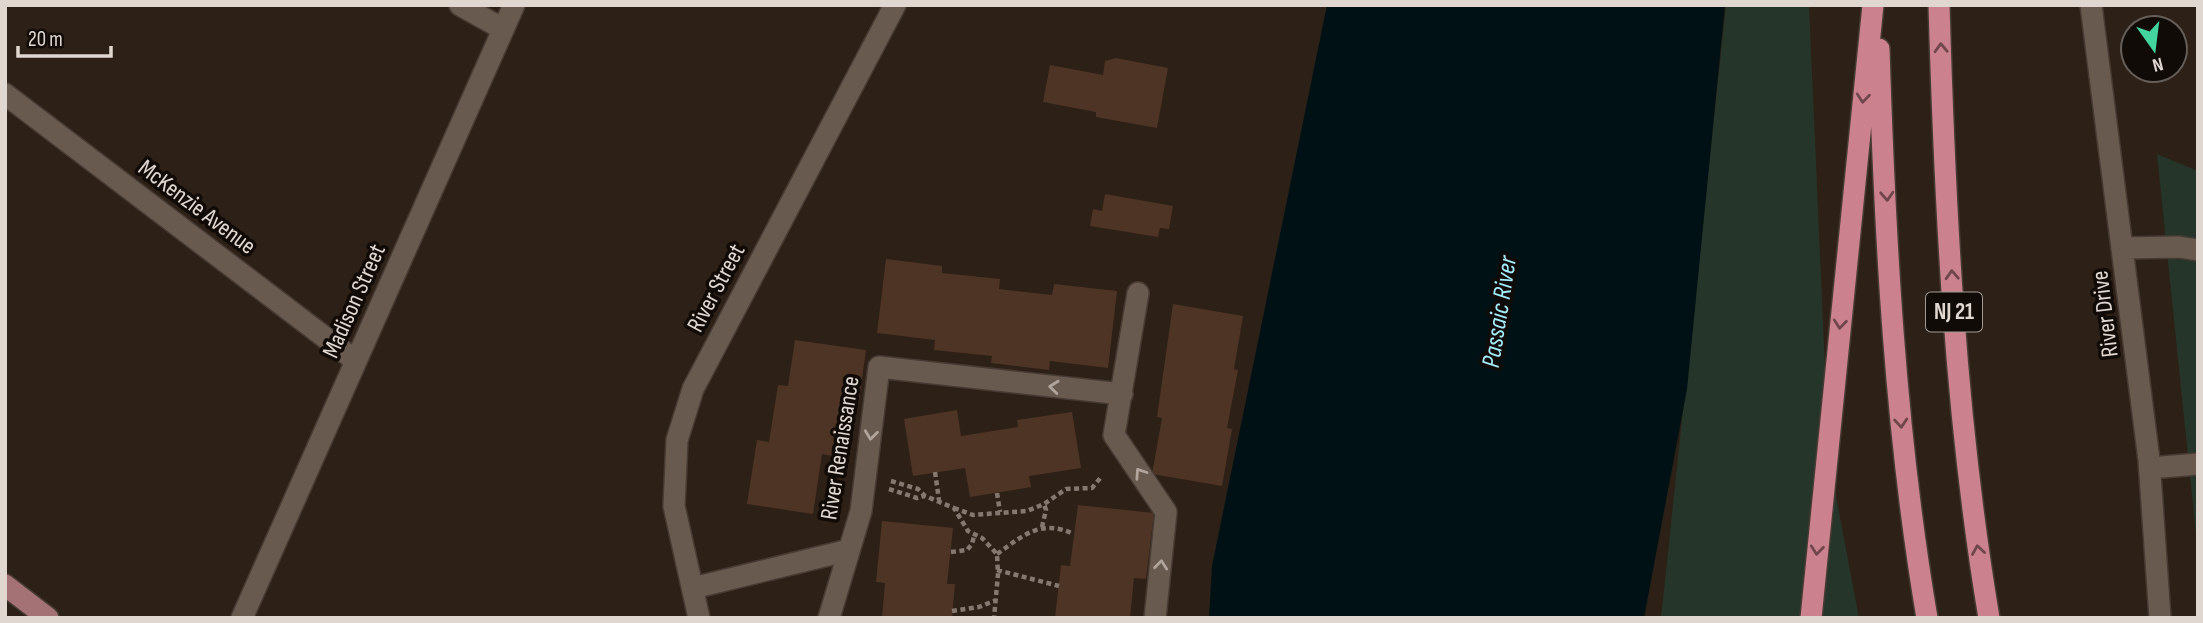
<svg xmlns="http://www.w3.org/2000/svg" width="2203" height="623" font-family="'Sofia Sans Condensed',sans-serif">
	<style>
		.green { fill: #263529 }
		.water { fill: #001115 }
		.building { fill: #4e3424 }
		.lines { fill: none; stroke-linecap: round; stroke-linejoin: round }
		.minor-casing { stroke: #463b34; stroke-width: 24 }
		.major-casing { stroke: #463b34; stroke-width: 24 }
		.highway-casing { stroke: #463b34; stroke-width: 24 }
		.path { stroke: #847870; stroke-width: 4.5; stroke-dasharray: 5 3.5; stroke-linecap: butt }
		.minor { stroke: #695a4f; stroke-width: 21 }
		.major { stroke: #a47175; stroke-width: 21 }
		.highway { stroke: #cc818f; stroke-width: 21 }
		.oneway { stroke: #6e464b }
		.oneway2 { stroke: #b0a59d }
		.labels { text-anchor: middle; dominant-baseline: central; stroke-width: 7; stroke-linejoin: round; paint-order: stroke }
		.shield { fill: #110b07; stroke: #a29a94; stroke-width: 2 }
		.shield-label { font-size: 23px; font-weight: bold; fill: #e0d7d1 }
		.street-label { font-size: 24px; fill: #e0d7d1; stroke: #110b07 }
		.water-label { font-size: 26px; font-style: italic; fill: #a3edfe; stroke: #110b07 }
	</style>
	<rect width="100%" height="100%" fill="#2d2016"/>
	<path class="green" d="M 1726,5 L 1809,5 L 1829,459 L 1859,618 L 1661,618 Z
		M 2157,154 L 2198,171 L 2198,554 Z"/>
	<path class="water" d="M 1327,5 L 1725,5 L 1687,389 L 1644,618 L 1209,618 L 1212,566 Z"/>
	<path class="building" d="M 1116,58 L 1168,68 L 1157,128 L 1096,117 L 1096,112 L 1043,102 L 1050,65 L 1103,75 L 1105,61 Z
		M 1105,194 L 1173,206 L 1169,229 L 1160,228 L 1158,237 L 1090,226 L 1093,209 L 1102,211 Z
		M 886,259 L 942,266 L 942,273 L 1000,279 L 999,289 L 1052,295 L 1054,284 L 1117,291 L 1108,368 L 1050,361 L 1049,370 L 991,363 L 992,356 L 934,350 L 935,340 L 877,333 Z
		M 1173,304 L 1243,316 L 1234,369 L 1238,370 L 1227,428 L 1232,429 L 1222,486 L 1152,474 L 1162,418 L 1157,417 Z
		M 795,340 L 866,350 L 859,401 L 846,399 L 837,457 L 822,454 L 813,514 L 747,504 L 757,440 L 769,442 L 778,385 L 788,386 Z
		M 957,410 L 961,436 L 1018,427 L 1017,420 L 1072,412 L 1081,468 L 1029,476 L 1031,487 L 970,497 L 965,468 L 913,476 L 904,419 Z
		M 1078,505 L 1154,513 L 1146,579 L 1134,578 L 1130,618 L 1055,618 L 1061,565 L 1070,566 Z
		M 882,521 L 953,528 L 947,584 L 955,584 L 952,618 L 882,618 L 885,583 L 876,582 Z"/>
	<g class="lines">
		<defs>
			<path id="minor" d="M 460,5 L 503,29
				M 2091,5 L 2149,460 L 2160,618
				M 5,94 L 356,361
				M 2123,248 L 2179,247 L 2198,250
				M 1138,293 L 1114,435 L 1166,512 L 1155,618
				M 2150,468 L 2198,464
				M 693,588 L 849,550
				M 242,618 L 514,5
				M 699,618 L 674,506 L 677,440 L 693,389 L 895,5
				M 829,618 L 861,511 L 879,367 L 1122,394"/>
			<path id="major" d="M 5,585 L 48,618"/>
			<path id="highway" d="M 1939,5 C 1945,210 1955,416 1989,618
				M 1879,49 C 1885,239 1895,430 1927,618
				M 1811,618 L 1873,5"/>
		</defs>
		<use href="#minor" class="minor-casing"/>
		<use href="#major" class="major-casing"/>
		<use href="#highway" class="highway-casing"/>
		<path class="path" d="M 935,472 L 939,500
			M 891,481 L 918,489 L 925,496 L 954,508 L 968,531 L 982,538 L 997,554 L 998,574 L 994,618
			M 889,489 L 917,498 L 924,496
			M 997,493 L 1000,512
			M 954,508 L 973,515 L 1027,511 L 1044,504 L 1066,489 L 1092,488 L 1102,476
			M 1042,527 L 1046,510 L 1044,504
			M 951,552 L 967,550 L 972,544 L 974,536
			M 997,554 C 1024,535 1040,519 1074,534
			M 997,570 L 1059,586
			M 952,611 L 979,607 L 994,601"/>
		<use href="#minor" class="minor"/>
		<use href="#major" class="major"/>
		<use href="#highway" class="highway"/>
	</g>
	<defs><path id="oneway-chevron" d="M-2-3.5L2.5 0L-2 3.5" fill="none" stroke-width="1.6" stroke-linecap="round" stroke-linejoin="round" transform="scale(1.75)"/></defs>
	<g class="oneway">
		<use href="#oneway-chevron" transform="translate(1941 48) rotate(-92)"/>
		<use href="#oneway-chevron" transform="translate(1863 98) rotate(96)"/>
		<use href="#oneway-chevron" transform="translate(1887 196) rotate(87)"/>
		<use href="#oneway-chevron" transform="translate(1952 275) rotate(-93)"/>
		<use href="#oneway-chevron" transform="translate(1840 324) rotate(96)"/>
		<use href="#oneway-chevron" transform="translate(1901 423) rotate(85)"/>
		<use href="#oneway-chevron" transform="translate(1817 550) rotate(96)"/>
		<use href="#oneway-chevron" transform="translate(1978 550) rotate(-99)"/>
	</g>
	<g class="oneway2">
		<use href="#oneway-chevron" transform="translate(1054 387) rotate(-174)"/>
		<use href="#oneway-chevron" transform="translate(871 435) rotate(97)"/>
		<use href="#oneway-chevron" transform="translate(1140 473) rotate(-124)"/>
		<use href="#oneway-chevron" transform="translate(1161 565) rotate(-84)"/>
	</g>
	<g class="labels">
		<rect class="shield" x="1926" y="292.5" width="56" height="39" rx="5"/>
		<g class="shield-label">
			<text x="1954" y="312">NJ 21</text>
		</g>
		<g class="street-label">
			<text transform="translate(197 207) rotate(37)">McKenzie Avenue</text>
			<text transform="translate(716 288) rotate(-62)">River Street</text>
			<text transform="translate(354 301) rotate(-66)">Madison Street</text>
			<text transform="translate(2105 314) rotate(-97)">River Drive</text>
			<text transform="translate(840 448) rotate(-81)">River Renaissance</text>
		</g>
		<g class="water-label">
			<text transform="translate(1500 312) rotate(-81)">Passaic River</text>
		</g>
	</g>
	<rect width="2203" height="623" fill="none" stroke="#e0d7d1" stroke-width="14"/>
	<g transform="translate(2154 49) rotate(166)"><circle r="33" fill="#110b07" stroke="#645d58" stroke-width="2"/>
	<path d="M0-5L12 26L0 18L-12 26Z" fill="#43d4a0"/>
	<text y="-10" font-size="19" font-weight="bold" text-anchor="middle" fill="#e0d7d1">N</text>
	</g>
	<path d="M18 46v10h93v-10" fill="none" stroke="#e0d7d1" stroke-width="3.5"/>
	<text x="28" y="46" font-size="21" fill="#e0d7d1" stroke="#110b07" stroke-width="5" paint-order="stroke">20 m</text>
</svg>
